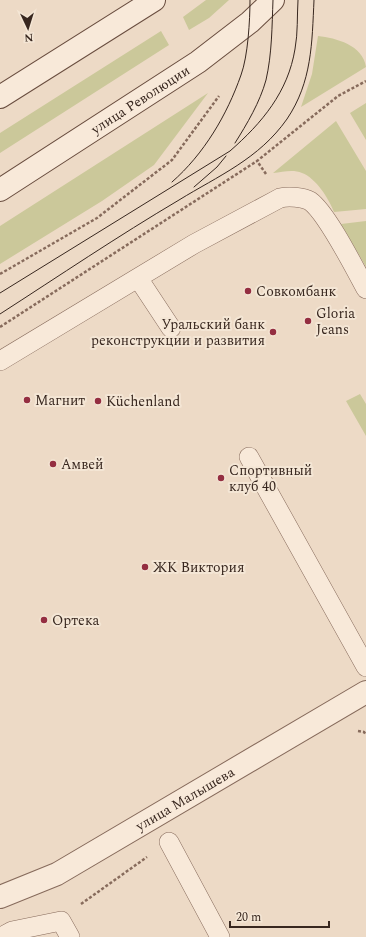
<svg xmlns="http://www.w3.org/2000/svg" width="366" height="937" font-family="Spectral,serif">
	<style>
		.green { fill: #cbc89a }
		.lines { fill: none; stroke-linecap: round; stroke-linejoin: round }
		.service-casing { stroke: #876b5c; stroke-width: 20 }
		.minor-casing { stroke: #876b5c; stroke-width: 24 }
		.secondary-casing { stroke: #694d3f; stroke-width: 24 }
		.path { stroke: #876b5c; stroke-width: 2.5; stroke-dasharray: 3 2; stroke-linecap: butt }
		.service { stroke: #f8e9d9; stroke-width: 19 }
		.minor { stroke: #f8e9d9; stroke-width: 22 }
		.secondary { stroke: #f8e9d9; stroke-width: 22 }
		.tram { stroke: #38271f; stroke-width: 1 }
		.poi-dot { fill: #942e41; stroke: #f4e6d5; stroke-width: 1.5 }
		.labels { text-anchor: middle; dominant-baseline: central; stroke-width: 4; stroke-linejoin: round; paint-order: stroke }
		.street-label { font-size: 14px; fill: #38271f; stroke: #f4e6d5 }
		.poi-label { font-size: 14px; fill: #38271f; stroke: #f4e6d5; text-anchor: start }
	</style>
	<rect width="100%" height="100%" fill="#eddac6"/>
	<path class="green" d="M 206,0 L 229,0 L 209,18 L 189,30 L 183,17 Z
		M 161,31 L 169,45 L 0,153 L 0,133 Z
		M 318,36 C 336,38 363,45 366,67 L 301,107 L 312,74 Z
		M 208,93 L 154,165 L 102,201 L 0,264 L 0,226 Z
		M 366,103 L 366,140 L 350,113 Z
		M 336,121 L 366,171 L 366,209 L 334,212 C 329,199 316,178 302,173 C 293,169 283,172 273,173 Z
		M 366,221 L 366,267 L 341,224 Z
		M 360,394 L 366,404 L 366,436 L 346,401 Z"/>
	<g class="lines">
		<defs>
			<path id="service" d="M 138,278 L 171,328
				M 0,361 L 194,244 L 280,198 C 288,196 303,197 310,201 C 327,213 355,269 366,289
				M 249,457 L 366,667
				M 169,842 L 220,937
				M 1,937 L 12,931 L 61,921 L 70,937"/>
			<g id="minor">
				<path id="s1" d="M 0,897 L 57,874 L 366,692"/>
			</g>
			<g id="secondary">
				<path d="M 0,97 L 154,0"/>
				<path id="s2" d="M 0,190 L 198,62 L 250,22 L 273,0"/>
			</g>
		</defs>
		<use href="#service" class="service-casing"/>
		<use href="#minor" class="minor-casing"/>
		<use href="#secondary" class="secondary-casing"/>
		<path class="path" d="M 266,174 L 257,161 L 338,96 L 366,81
			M 0,274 L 97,218 L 172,160 L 219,96
			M 0,327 L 257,161
			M 358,731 L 364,732 L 366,735
			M 81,904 L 147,857"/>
		<use href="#service" class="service"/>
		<use href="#minor" class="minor"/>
		<use href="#secondary" class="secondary"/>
		<path class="tram" d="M 235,143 C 247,124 260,102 266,80 C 272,54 272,26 273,0
			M 172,182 C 204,154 227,115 241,75 C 248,56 250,20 250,0
			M 194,187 L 217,167 L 226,156
			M 0,293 L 230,151 C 262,123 288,92 295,49 C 298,33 297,16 298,0
			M 0,314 C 59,276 118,236 179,200 C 218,176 259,159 287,119 C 312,82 312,43 314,0"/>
	</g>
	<g class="poi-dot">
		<circle cx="248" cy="291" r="4"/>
		<circle cx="308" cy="321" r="4"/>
		<circle cx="273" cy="332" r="4"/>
		<circle cx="27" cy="400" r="4"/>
		<circle cx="98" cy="401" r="4"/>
		<circle cx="53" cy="464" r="4"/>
		<circle cx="221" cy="478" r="4"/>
		<circle cx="145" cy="567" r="4"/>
		<circle cx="44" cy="620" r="4"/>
	</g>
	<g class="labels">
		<g class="street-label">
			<text stroke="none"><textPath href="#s2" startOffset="167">улица Революции</textPath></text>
			<text stroke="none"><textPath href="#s1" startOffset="210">улица Малышева</textPath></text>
		</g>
		<g class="poi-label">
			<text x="256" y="291">Совкомбанк</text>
			<text x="316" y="313">Gloria<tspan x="316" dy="16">Jeans</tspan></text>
			<text x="265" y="324" text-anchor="end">Уральский банк<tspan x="265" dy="16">реконструкции и развития</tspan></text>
			<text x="35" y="400">Магнит</text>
			<text x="106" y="401">Küchenland</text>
			<text x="61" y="464">Амвей</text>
			<text x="229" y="470">Спортивный<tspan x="229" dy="16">клуб 40</tspan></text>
			<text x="153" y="567">ЖК Виктория</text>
			<text x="52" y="620">Ортека</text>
		</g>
	</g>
	<g transform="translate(28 28) rotate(176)" stroke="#f4e6d5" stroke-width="3" paint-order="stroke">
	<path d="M0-3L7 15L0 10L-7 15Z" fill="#38271f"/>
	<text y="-6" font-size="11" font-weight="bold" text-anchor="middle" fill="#38271f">N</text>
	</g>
	<path d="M230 921v6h99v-6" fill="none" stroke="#38271f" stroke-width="2"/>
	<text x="236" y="921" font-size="12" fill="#38271f" stroke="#f4e6d5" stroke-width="3" paint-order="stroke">20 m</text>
</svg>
